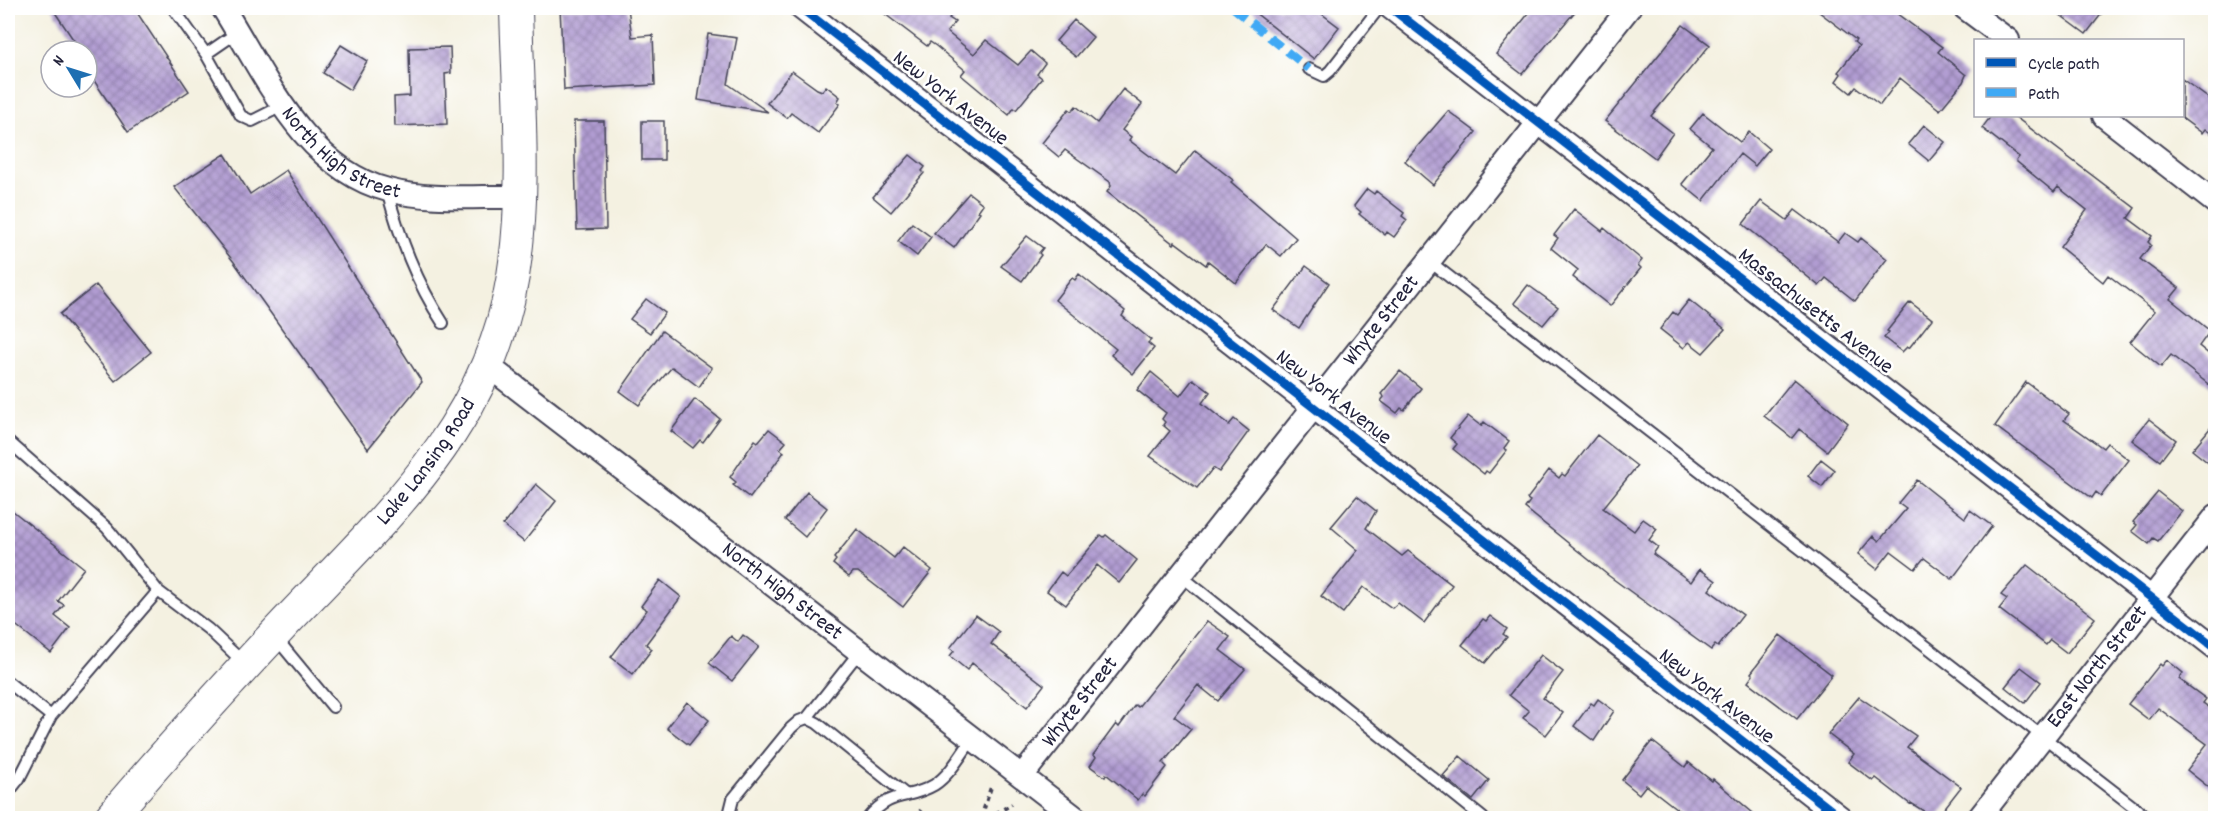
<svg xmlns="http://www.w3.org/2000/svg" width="2223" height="826" font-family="Dekko,sans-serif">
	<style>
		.building { fill: url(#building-cross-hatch) }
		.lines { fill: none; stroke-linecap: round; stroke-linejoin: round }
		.lane-casing { stroke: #424154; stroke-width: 14 }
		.street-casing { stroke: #424154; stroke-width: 26 }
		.secondary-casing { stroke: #424154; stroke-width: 34 }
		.path { stroke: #424154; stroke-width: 4; stroke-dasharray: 4.5 4.5; stroke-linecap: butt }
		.lane { stroke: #fff; stroke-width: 10 }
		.street { stroke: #fff; stroke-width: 22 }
		.secondary { stroke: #fff; stroke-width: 32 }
		.quiet { stroke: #3fa9f5; stroke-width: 8; stroke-dasharray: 15 8; stroke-linecap: butt }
		.cycleway-casing { stroke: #fff; stroke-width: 13 }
		.cycleway { stroke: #0057b8; stroke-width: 9 }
		.labels { text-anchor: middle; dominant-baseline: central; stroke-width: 5; stroke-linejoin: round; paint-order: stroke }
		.street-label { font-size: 22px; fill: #22223b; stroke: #fff }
	</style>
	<defs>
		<pattern id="building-cross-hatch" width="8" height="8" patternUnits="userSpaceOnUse" patternTransform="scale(1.5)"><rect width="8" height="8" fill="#b19cd2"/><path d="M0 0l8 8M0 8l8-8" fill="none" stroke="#907fac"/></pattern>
	</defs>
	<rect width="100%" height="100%" fill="#fff"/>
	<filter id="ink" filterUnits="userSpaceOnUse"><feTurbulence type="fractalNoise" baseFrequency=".0167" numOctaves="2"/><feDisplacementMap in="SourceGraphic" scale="12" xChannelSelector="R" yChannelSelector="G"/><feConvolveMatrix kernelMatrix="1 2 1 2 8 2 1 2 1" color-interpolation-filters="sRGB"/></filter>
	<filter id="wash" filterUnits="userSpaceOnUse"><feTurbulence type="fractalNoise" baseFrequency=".008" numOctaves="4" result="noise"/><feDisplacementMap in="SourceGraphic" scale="24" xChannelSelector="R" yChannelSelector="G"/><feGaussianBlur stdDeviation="1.35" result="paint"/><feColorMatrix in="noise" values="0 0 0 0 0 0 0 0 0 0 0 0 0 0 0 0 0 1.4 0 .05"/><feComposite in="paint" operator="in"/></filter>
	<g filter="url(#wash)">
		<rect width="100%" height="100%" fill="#f4f1e1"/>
		<g id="blocks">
			<path class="building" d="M 52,8 L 134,8 L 189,91 L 128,132 L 87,70 L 87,51 L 81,51 Z
				M 560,8 L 628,8 L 632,37 L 653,35 L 655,85 L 564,90 Z
				M 877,8 L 957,8 L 949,18 L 955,22 L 947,32 L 974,54 L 986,40 L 1018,65 L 1031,51 L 1045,63 L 1037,74 L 1042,78 L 1016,110 L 1014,108 L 1009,115 L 961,75 L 965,70 L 936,46 L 930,42 L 927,46 Z
				M 1249,8 L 1314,8 L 1339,27 L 1314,59 Z
				M 1533,8 L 1578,8 L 1522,74 L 1496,54 Z
				M 1814,8 L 1889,8 L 1942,47 L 1938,52 L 1966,75 L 1963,82 L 1940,110 L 1900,78 L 1880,105 L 1856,87 L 1851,93 L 1836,81 L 1841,74 L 1838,72 L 1859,46 L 1854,42 L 1856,40 Z
				M 2051,8 L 2106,8 L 2086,34 Z
				M 1074,20 L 1093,37 L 1076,57 L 1056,41 Z
				M 1683,25 L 1710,45 L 1651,116 L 1673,133 L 1655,158 L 1605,121 Z
				M 708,34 L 737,38 L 728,84 L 768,112 L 698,100 Z
				M 341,45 L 367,61 L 350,90 L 323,73 Z
				M 450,47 L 451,73 L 445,74 L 447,124 L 395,126 L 394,97 L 410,96 L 409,48 Z
				M 792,71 L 817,89 L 822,91 L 826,86 L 840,97 L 837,102 L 840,104 L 818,133 L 791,113 L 787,118 L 767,103 Z
				M 2182,79 L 2216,104 L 2216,137 L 2205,129 L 2202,133 L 2182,118 Z
				M 1123,89 L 1142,104 L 1122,130 L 1131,137 L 1129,140 L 1175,175 L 1195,150 L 1233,180 L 1231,182 L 1296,238 L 1281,256 L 1266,244 L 1236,283 L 1208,261 L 1206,265 L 1175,242 L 1174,244 L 1107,192 L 1111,186 L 1110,182 L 1065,150 L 1059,157 L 1042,143 L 1069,109 L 1072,111 L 1076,106 L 1097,123 Z
				M 1448,111 L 1476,132 L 1433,185 L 1405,161 Z
				M 1703,113 L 1740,142 L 1749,132 L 1769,149 L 1755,166 L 1740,154 L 1703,201 L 1682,184 L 1712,147 L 1690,129 Z
				M 1991,116 L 2014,116 L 2135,208 L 2128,218 L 2152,236 L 2148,242 L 2151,245 L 2140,259 L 2179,288 L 2170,299 L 2210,331 L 2199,346 L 2216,360 L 2216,390 L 2171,355 L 2161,367 L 2130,342 L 2155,311 L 2108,275 L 2103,282 L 2060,247 L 2087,210 L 2058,187 L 2054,192 L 2016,161 L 2019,157 L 1982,128 Z
				M 574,121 L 604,121 L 606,229 L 577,230 Z
				M 642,121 L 664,121 L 664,160 L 642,160 Z
				M 1924,125 L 1945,142 L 1929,161 L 1908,144 Z
				M 225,154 L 250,194 L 286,170 L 422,382 L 368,449 L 234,262 L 174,187 Z
				M 910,155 L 925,167 L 922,171 L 924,173 L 891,212 L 873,197 Z
				M 1367,189 L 1374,194 L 1376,191 L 1404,213 L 1402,216 L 1407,220 L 1394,237 L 1387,232 L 1385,235 L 1359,214 L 1361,212 L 1354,206 Z
				M 969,193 L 983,204 L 978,211 L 980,212 L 954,248 L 934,233 Z
				M 1761,201 L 1787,220 L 1795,210 L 1838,242 L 1845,233 L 1858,242 L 1861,238 L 1887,259 L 1855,301 L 1826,278 L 1819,286 L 1743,224 Z
				M 1574,209 L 1602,231 L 1604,228 L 1642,260 L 1638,265 L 1641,268 L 1610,306 L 1573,277 L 1578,270 L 1551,248 L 1558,238 L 1554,235 Z
				M 912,223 L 931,237 L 917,256 L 898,241 Z
				M 1027,236 L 1043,248 L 1039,253 L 1041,255 L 1022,281 L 1001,266 Z
				M 1306,266 L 1329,283 L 1299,328 L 1273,310 Z
				M 1079,274 L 1125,311 L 1122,316 L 1151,340 L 1148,343 L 1154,348 L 1133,374 L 1111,355 L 1116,349 L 1055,300 L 1072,278 L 1075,280 Z
				M 96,285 L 151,352 L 115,381 L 60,314 Z
				M 1528,285 L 1558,307 L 1543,325 L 1514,303 Z
				M 646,299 L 665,313 L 650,333 L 630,319 Z
				M 1689,300 L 1725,329 L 1703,353 L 1689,342 L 1684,348 L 1660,329 L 1673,312 L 1677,315 Z
				M 1910,302 L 1932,319 L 1909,348 L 1907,347 L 1902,352 L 1884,338 L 1889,332 L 1887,331 Z
				M 662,331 L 712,368 L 699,387 L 672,367 L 639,405 L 620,391 Z
				M 1400,371 L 1421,388 L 1404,410 L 1401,408 L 1397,413 L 1381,401 L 1384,397 L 1381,394 Z
				M 1151,372 L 1180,396 L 1193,379 L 1210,392 L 1202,403 L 1229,425 L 1234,419 L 1249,431 L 1219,472 L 1213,468 L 1197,488 L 1150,456 L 1170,431 L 1163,425 L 1165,422 L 1162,419 L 1166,413 L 1137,390 Z
				M 1794,379 L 1848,423 L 1827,451 L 1799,429 L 1792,438 L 1764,416 Z
				M 2026,382 L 2069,414 L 2064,420 L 2103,448 L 2107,443 L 2129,460 L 2101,496 L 2096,492 L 2092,498 L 1995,426 Z
				M 695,399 L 720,419 L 703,442 L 700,440 L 693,448 L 671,431 Z
				M 1468,416 L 1481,426 L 1484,422 L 1509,441 L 1504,448 L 1507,450 L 1489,473 L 1486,471 L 1484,474 L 1453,449 L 1457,444 L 1450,438 Z
				M 2149,419 L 2176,440 L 2160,461 L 2132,440 Z
				M 2216,421 L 2216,469 L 2192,450 Z
				M 769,429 L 786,442 L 780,449 L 784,452 L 750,498 L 733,485 L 736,482 L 730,477 L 755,440 L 758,442 Z
				M 1597,435 L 1637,466 L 1603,508 L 1634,531 L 1643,519 L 1657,529 L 1649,540 L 1658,547 L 1653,554 L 1691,582 L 1700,569 L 1716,581 L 1709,590 L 1743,615 L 1718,647 L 1715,645 L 1711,650 L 1609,576 L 1525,508 L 1530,501 L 1527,499 L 1549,470 L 1559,478 L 1562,474 L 1565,476 Z
				M 1821,459 L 1835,470 L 1822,487 L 1808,476 Z
				M 1917,480 L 1965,518 L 1970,510 L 1992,526 L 1952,579 L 1924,558 L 1915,569 L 1891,551 L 1877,569 L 1858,554 L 1873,536 L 1879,541 L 1906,509 L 1898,503 Z
				M 536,484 L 556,501 L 524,542 L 503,525 Z
				M 807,492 L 827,508 L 805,537 L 785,520 Z
				M 2158,492 L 2182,511 L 2158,541 L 2153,538 L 2149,544 L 2132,531 L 2137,525 L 2133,522 Z
				M 1357,496 L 1376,511 L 1366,528 L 1402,556 L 1408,551 L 1452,585 L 1424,623 L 1398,603 L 1392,608 L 1363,587 L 1343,613 L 1321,596 L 1358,550 L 1331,527 Z
				M 8,507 L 84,568 L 58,601 L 64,605 L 55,616 L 70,628 L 51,653 L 8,619 Z
				M 857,529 L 894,558 L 903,547 L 932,570 L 903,607 L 858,572 L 853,572 L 849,577 L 833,564 L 836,560 L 834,558 Z
				M 1101,535 L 1104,537 L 1106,535 L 1137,560 L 1119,583 L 1097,565 L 1066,605 L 1047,591 L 1061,572 L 1066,576 Z
				M 2027,565 L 2095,618 L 2067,653 L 2050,640 L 2046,645 L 1999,609 L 2007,599 L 2001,595 Z
				M 660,580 L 681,597 L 646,644 L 652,649 L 633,674 L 611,657 L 647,610 L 641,606 Z
				M 976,615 L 999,632 L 991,644 L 1044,685 L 1027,707 L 972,663 L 967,670 L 950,656 L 954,651 L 950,648 Z
				M 1490,616 L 1507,629 L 1503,634 L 1507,637 L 1485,663 L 1462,645 L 1483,619 L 1486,621 Z
				M 1207,621 L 1230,637 L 1220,650 L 1245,669 L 1218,701 L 1198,685 L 1174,716 L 1191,729 L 1163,763 L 1167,767 L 1145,796 L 1142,794 L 1138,800 L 1106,774 L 1105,777 L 1090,766 L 1096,757 L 1093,755 L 1116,724 L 1119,727 L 1135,705 L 1138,707 Z
				M 743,635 L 759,647 L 732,681 L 709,663 L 731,636 L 738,642 Z
				M 1780,635 L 1832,675 L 1797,719 L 1748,682 L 1753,675 L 1751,673 Z
				M 1541,655 L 1563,672 L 1543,698 L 1563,713 L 1546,735 L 1523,718 L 1529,711 L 1509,695 Z
				M 2167,660 L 2183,673 L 2179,679 L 2206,699 L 2203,703 L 2216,712 L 2216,793 L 2187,770 L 2207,744 L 2158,708 L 2149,720 L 2128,704 L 2160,664 L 2162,666 Z
				M 2021,667 L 2041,682 L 2025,703 L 2005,687 Z
				M 1859,697 L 1916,736 L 1907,747 L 1961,787 L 1936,819 L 1911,803 L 1910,804 L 1876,778 L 1873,781 L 1848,762 L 1854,754 L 1828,734 Z
				M 1598,699 L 1614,711 L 1594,741 L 1574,726 L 1591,703 L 1594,705 Z
				M 687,702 L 709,720 L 689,745 L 667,728 Z
				M 1652,741 L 1685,767 L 1688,762 L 1712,781 L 1713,779 L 1760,819 L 1690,819 L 1646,785 L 1639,794 L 1622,780 Z
				M 1460,756 L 1489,780 L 1473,800 L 1443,776 Z"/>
		</g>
	</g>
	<g filter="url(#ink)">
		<use href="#blocks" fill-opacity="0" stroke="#424154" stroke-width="1.5"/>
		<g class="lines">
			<defs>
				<path id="lane" d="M 173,8 L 206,54 L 238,32
					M 206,54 L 241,116 L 252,121 L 284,105
					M 1309,69 L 1324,76 L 1330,71 L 1379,8
					M 387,191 C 400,238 416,282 443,323
					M 1429,261 L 2148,818
					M 8,441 L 107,528 L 158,591
					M 1180,575 L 1483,818
					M 276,638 L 333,707
					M 8,682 L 51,716 L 158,591 L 208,629 L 244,663
					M 807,718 L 817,723 L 905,794
					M 8,793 L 19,779 L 51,716
					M 734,818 L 730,811 L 733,799 L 791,728 L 799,721 L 807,718 L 860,651
					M 868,818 C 892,789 907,801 934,785 C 950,775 962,753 973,738"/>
				<g id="street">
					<path id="s1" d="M 223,8 C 264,73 305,169 388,190 C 429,201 477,196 520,197"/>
					<path d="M 801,8 L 1841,818"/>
					<path d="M 1391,8 L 2216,648"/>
					<path d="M 1965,8 L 2008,40"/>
					<path d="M 2104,116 L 2216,203"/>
					<path id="s2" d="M 487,365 L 1076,818"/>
					<path id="s3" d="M 1022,776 L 1629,8"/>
					<path id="s4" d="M 1979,818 L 2216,516"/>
				</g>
				<g id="secondary">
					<path id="s5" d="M 110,818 C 167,751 226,686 286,622 C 385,518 489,426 513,276 C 527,188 518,96 516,8"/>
				</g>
			</defs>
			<use href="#lane" class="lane-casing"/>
			<use href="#street" class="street-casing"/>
			<use href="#secondary" class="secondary-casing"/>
			<path class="path" d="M 914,818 L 921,810
				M 981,818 L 991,787
				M 988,818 L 1012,804"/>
			<use href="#lane" class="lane"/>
			<use href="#street" class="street"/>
			<use href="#secondary" class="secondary"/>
			<path class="quiet" d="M 1233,8 L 1309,69"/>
			<defs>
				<path id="cycleway" d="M 801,8 L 1841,818
					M 1391,8 L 2216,648"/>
			</defs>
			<use href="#cycleway" class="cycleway-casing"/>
			<use href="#cycleway" class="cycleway"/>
		</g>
	</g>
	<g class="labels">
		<g class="street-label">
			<text transform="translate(950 99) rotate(38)">New York Avenue</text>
			<text stroke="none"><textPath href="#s1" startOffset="192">North High Street</textPath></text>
			<text transform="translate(1815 312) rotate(38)">Massachusetts Avenue</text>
			<text stroke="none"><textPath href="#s3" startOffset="580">Whyte Street</textPath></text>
			<text transform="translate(1333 398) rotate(38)">New York Avenue</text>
			<text stroke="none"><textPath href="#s5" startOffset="477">Lake Lansing Road</textPath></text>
			<text stroke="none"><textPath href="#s2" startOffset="372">North High Street</textPath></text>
			<text stroke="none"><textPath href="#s4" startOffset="192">East North Street</textPath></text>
			<text transform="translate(1716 697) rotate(38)">New York Avenue</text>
			<text stroke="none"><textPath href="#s3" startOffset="94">Whyte Street</textPath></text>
		</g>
	</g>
	<rect width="2223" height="826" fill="none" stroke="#fff" stroke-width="30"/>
	<rect x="1974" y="39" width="210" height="78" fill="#ffffff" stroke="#a7a7b1" stroke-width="1.5"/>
	<rect x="1986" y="58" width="30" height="9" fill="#0057b8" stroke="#a7a7b1" stroke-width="1.5"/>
	<text x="2028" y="69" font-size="18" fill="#22223b">Cycle path</text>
	<rect x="1986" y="88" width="30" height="9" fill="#3fa9f5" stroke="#a7a7b1" stroke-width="1.5"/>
	<text x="2028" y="99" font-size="18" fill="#22223b">Path</text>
	<g transform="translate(69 69) rotate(308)"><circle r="28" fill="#ffffff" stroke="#a7a7b1" stroke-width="1.5"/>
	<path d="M0-4.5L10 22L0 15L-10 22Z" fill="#1f6fb2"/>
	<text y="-9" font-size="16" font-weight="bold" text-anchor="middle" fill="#22223b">N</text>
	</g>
</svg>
